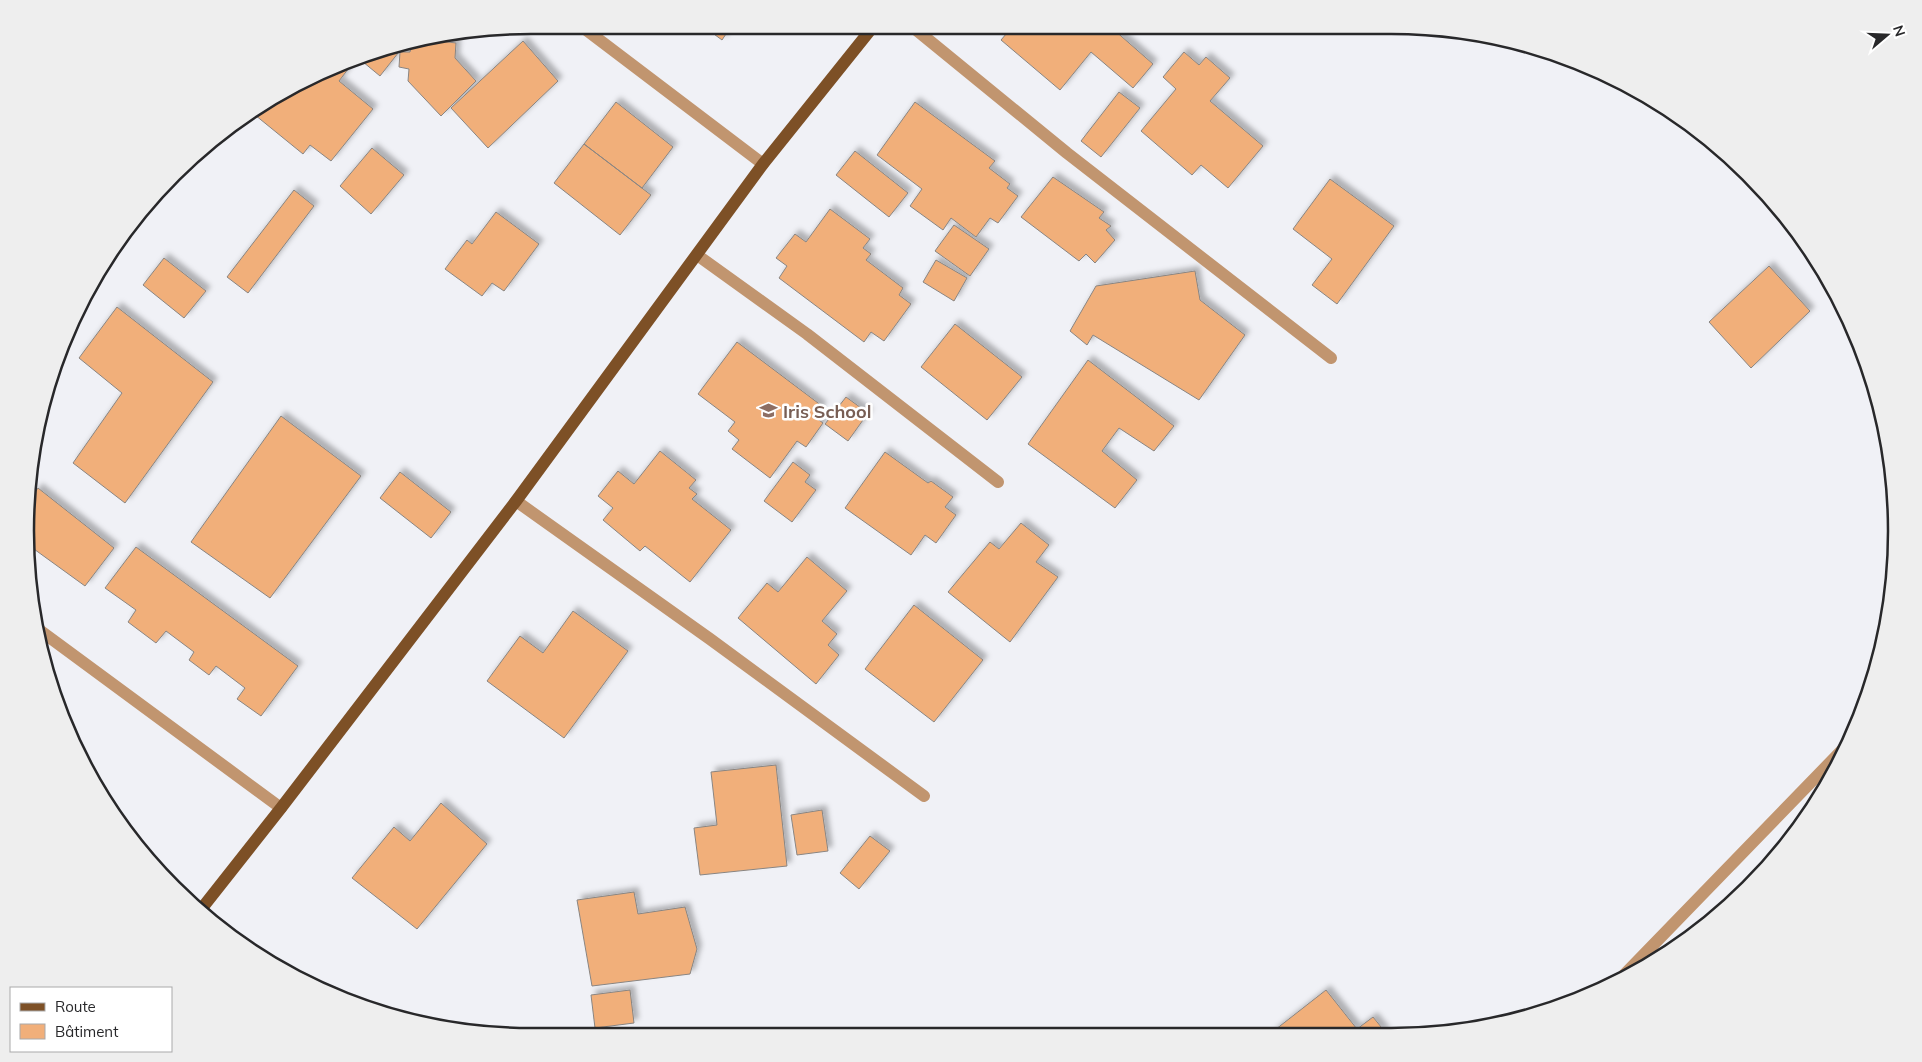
<svg xmlns="http://www.w3.org/2000/svg" width="1922" height="1062" font-family="Mulish,sans-serif">
	<style>
		.building { fill: #f1af7a; stroke: #898582; filter: url(#shadow) }
		.lines { fill: none; stroke-linecap: round; stroke-linejoin: round }
		.minor { stroke: #c1956f; stroke-width: 12 }
		.major { stroke: #7d5026; stroke-width: 12 }
		.labels { text-anchor: middle; dominant-baseline: central; stroke-width: 5; stroke-linejoin: round; paint-order: stroke }
		.education-label { font-size: 18px; font-weight: bold; fill: #785e54; stroke: #fff; text-anchor: start }
		.rim { fill: none; stroke: #28282a; stroke-width: 2.5 }
	</style>
	<defs>
		<filter id="shadow"><feDropShadow dx="4.5" dy="-4.5" stdDeviation="2.5" flood-color="#0004"/></filter>
	</defs>
	<rect width="100%" height="100%" fill="#f0f1f6"/>
	<path class="building" d="M 1012,27 L 1115,27 L 1113,29 L 1153,64 L 1133,88 L 1091,52 L 1060,90 L 1001,40 Z
		M 730,28 L 722,40 L 707,29 Z
		M 424,39 L 456,43 L 455,58 L 476,81 L 441,116 L 408,81 L 409,69 L 399,67 L 400,52 L 410,52 L 412,42 Z
		M 523,41 L 558,81 L 488,148 L 451,108 Z
		M 406,43 L 380,76 L 357,57 L 369,52 Z
		M 1184,52 L 1199,65 L 1206,57 L 1230,78 L 1210,101 L 1263,146 L 1228,188 L 1201,165 L 1192,175 L 1141,131 L 1176,89 L 1163,77 Z
		M 347,61 L 352,64 L 339,81 L 373,109 L 331,161 L 310,145 L 303,154 L 255,115 L 264,104 L 307,77 Z
		M 1119,92 L 1140,108 L 1101,157 L 1081,141 Z
		M 616,102 L 673,147 L 642,188 L 584,144 Z
		M 915,102 L 995,161 L 989,168 L 1010,184 L 1007,188 L 1018,196 L 998,223 L 990,218 L 976,237 L 951,218 L 943,230 L 910,206 L 922,189 L 877,155 Z
		M 584,144 L 651,195 L 620,235 L 554,183 Z
		M 372,148 L 404,175 L 371,214 L 340,186 Z
		M 855,151 L 908,193 L 889,217 L 836,175 Z
		M 1053,177 L 1104,212 L 1099,218 L 1111,226 L 1106,230 L 1115,240 L 1095,263 L 1086,254 L 1079,261 L 1021,217 Z
		M 1330,179 L 1394,226 L 1337,304 L 1312,285 L 1332,259 L 1293,229 Z
		M 294,190 L 314,206 L 248,293 L 227,277 Z
		M 830,209 L 870,239 L 863,248 L 871,254 L 866,260 L 903,288 L 899,295 L 911,304 L 884,341 L 871,332 L 864,342 L 779,278 L 787,266 L 776,258 L 795,234 L 806,242 Z
		M 496,212 L 539,244 L 504,291 L 492,283 L 482,296 L 445,269 L 467,240 L 472,244 Z
		M 954,225 L 989,249 L 970,276 L 935,251 Z
		M 164,258 L 206,291 L 184,318 L 143,285 Z
		M 936,260 L 967,278 L 954,301 L 923,282 Z
		M 1769,266 L 1810,311 L 1751,368 L 1709,322 Z
		M 1195,271 L 1200,300 L 1245,335 L 1199,400 L 1093,335 L 1087,345 L 1070,331 L 1096,286 Z
		M 117,307 L 213,382 L 125,503 L 73,463 L 122,393 L 79,358 Z
		M 955,324 L 1022,377 L 987,420 L 921,367 Z
		M 737,342 L 822,406 L 815,417 L 823,423 L 806,447 L 797,441 L 770,478 L 732,449 L 739,440 L 728,431 L 735,422 L 698,394 Z
		M 1088,360 L 1174,426 L 1154,451 L 1119,428 L 1102,451 L 1137,480 L 1115,508 L 1028,444 Z
		M 846,397 L 868,413 L 848,441 L 825,424 Z
		M 281,416 L 361,476 L 270,598 L 191,542 Z
		M 660,451 L 696,480 L 689,488 L 697,494 L 692,499 L 731,530 L 690,582 L 645,546 L 640,551 L 603,520 L 613,508 L 598,496 L 618,471 L 634,484 Z
		M 885,452 L 928,483 L 931,481 L 953,497 L 945,507 L 956,515 L 936,543 L 925,535 L 911,555 L 845,508 Z
		M 793,462 L 810,475 L 805,482 L 816,490 L 792,522 L 764,501 Z
		M 400,472 L 451,512 L 431,538 L 380,498 Z
		M 38,488 L 114,548 L 85,586 L 27,544 L 28,502 Z
		M 1021,523 L 1049,545 L 1036,562 L 1058,577 L 1010,642 L 948,592 L 990,542 L 999,549 Z
		M 136,547 L 298,666 L 261,716 L 237,699 L 245,688 L 216,666 L 209,675 L 189,660 L 194,652 L 166,631 L 156,643 L 128,622 L 136,610 L 105,588 Z
		M 807,557 L 847,591 L 822,621 L 837,634 L 828,645 L 839,655 L 816,684 L 738,618 L 767,583 L 778,592 Z
		M 914,605 L 983,660 L 934,722 L 865,669 Z
		M 573,611 L 628,651 L 564,738 L 487,681 L 520,636 L 543,653 Z
		M 776,765 L 787,866 L 700,875 L 694,828 L 717,825 L 711,772 Z
		M 441,803 L 487,844 L 417,929 L 352,878 L 394,827 L 410,841 Z
		M 822,810 L 828,851 L 797,855 L 791,815 Z
		M 870,836 L 890,851 L 859,889 L 840,873 Z
		M 634,892 L 638,914 L 685,907 L 697,949 L 690,974 L 592,986 L 577,900 Z
		M 630,990 L 634,1023 L 595,1028 L 591,995 Z
		M 1326,990 L 1357,1029 L 1373,1017 L 1386,1033 L 1271,1033 Z"/>
	<g class="lines">
		<path class="minor" d="M 914,28 L 1067,153 L 1331,358
			M 585,29 L 763,164
			M 697,255 L 807,334 L 998,482
			M 516,501 L 710,639 L 924,796
			M 34,626 L 281,808
			M 1624,975 L 1848,744"/>
		<path class="major" d="M 199,912 L 281,808 L 516,501 L 763,164 L 872,28"/>
	</g>
	<defs>
		<symbol id="university-bare" viewBox="-9 -9 18 18"><path d="M0-5L7-2L0 1L-7-2ZM-4 1L0 2.5L4 1V4Q0 6-4 4Z" fill="#8d6e63" stroke="#fff" stroke-width="2.5" paint-order="stroke"/></symbol>
	</defs>
	<g fill-rule="evenodd">
		<use href="#university-bare" x="756" y="398" width="25" height="25"/>
	</g>
	<g class="labels">
		<g class="education-label">
			<text x="783" y="411">Iris School</text>
		</g>
	</g>
	<path d="M0 0H1922V1062H0ZM531 34H1391A497 497 0 0 1 1888 531V531A497 497 0 0 1 1391 1028H531A497 497 0 0 1 34 531V531A497 497 0 0 1 531 34Z" fill="#eee" fill-rule="evenodd"/>
	<path class="rim" d="M531 34H1391A497 497 0 0 1 1888 531V531A497 497 0 0 1 1391 1028H531A497 497 0 0 1 34 531V531A497 497 0 0 1 531 34Z"/>
	<rect x="10" y="987" width="162" height="65" fill="#ffffff" stroke="#a9a9aa"/>
	<rect x="20" y="1003" width="25" height="8" fill="#7d5026" stroke="#a9a9aa"/>
	<text x="55" y="1012" font-size="15" fill="#28282a">Route</text>
	<rect x="20" y="1024" width="25" height="15" fill="#f1af7a" stroke="#a9a9aa"/>
	<text x="55" y="1037" font-size="15" fill="#28282a">Bâtiment</text>
	<g transform="translate(1887 35) rotate(71)" stroke="#ffffff" stroke-width="4" paint-order="stroke">
	<path d="M0-4L9 19L0 12L-9 19Z" fill="#28282a"/>
	<text y="-8" font-size="14" font-weight="bold" text-anchor="middle" fill="#28282a">N</text>
	</g>
</svg>
